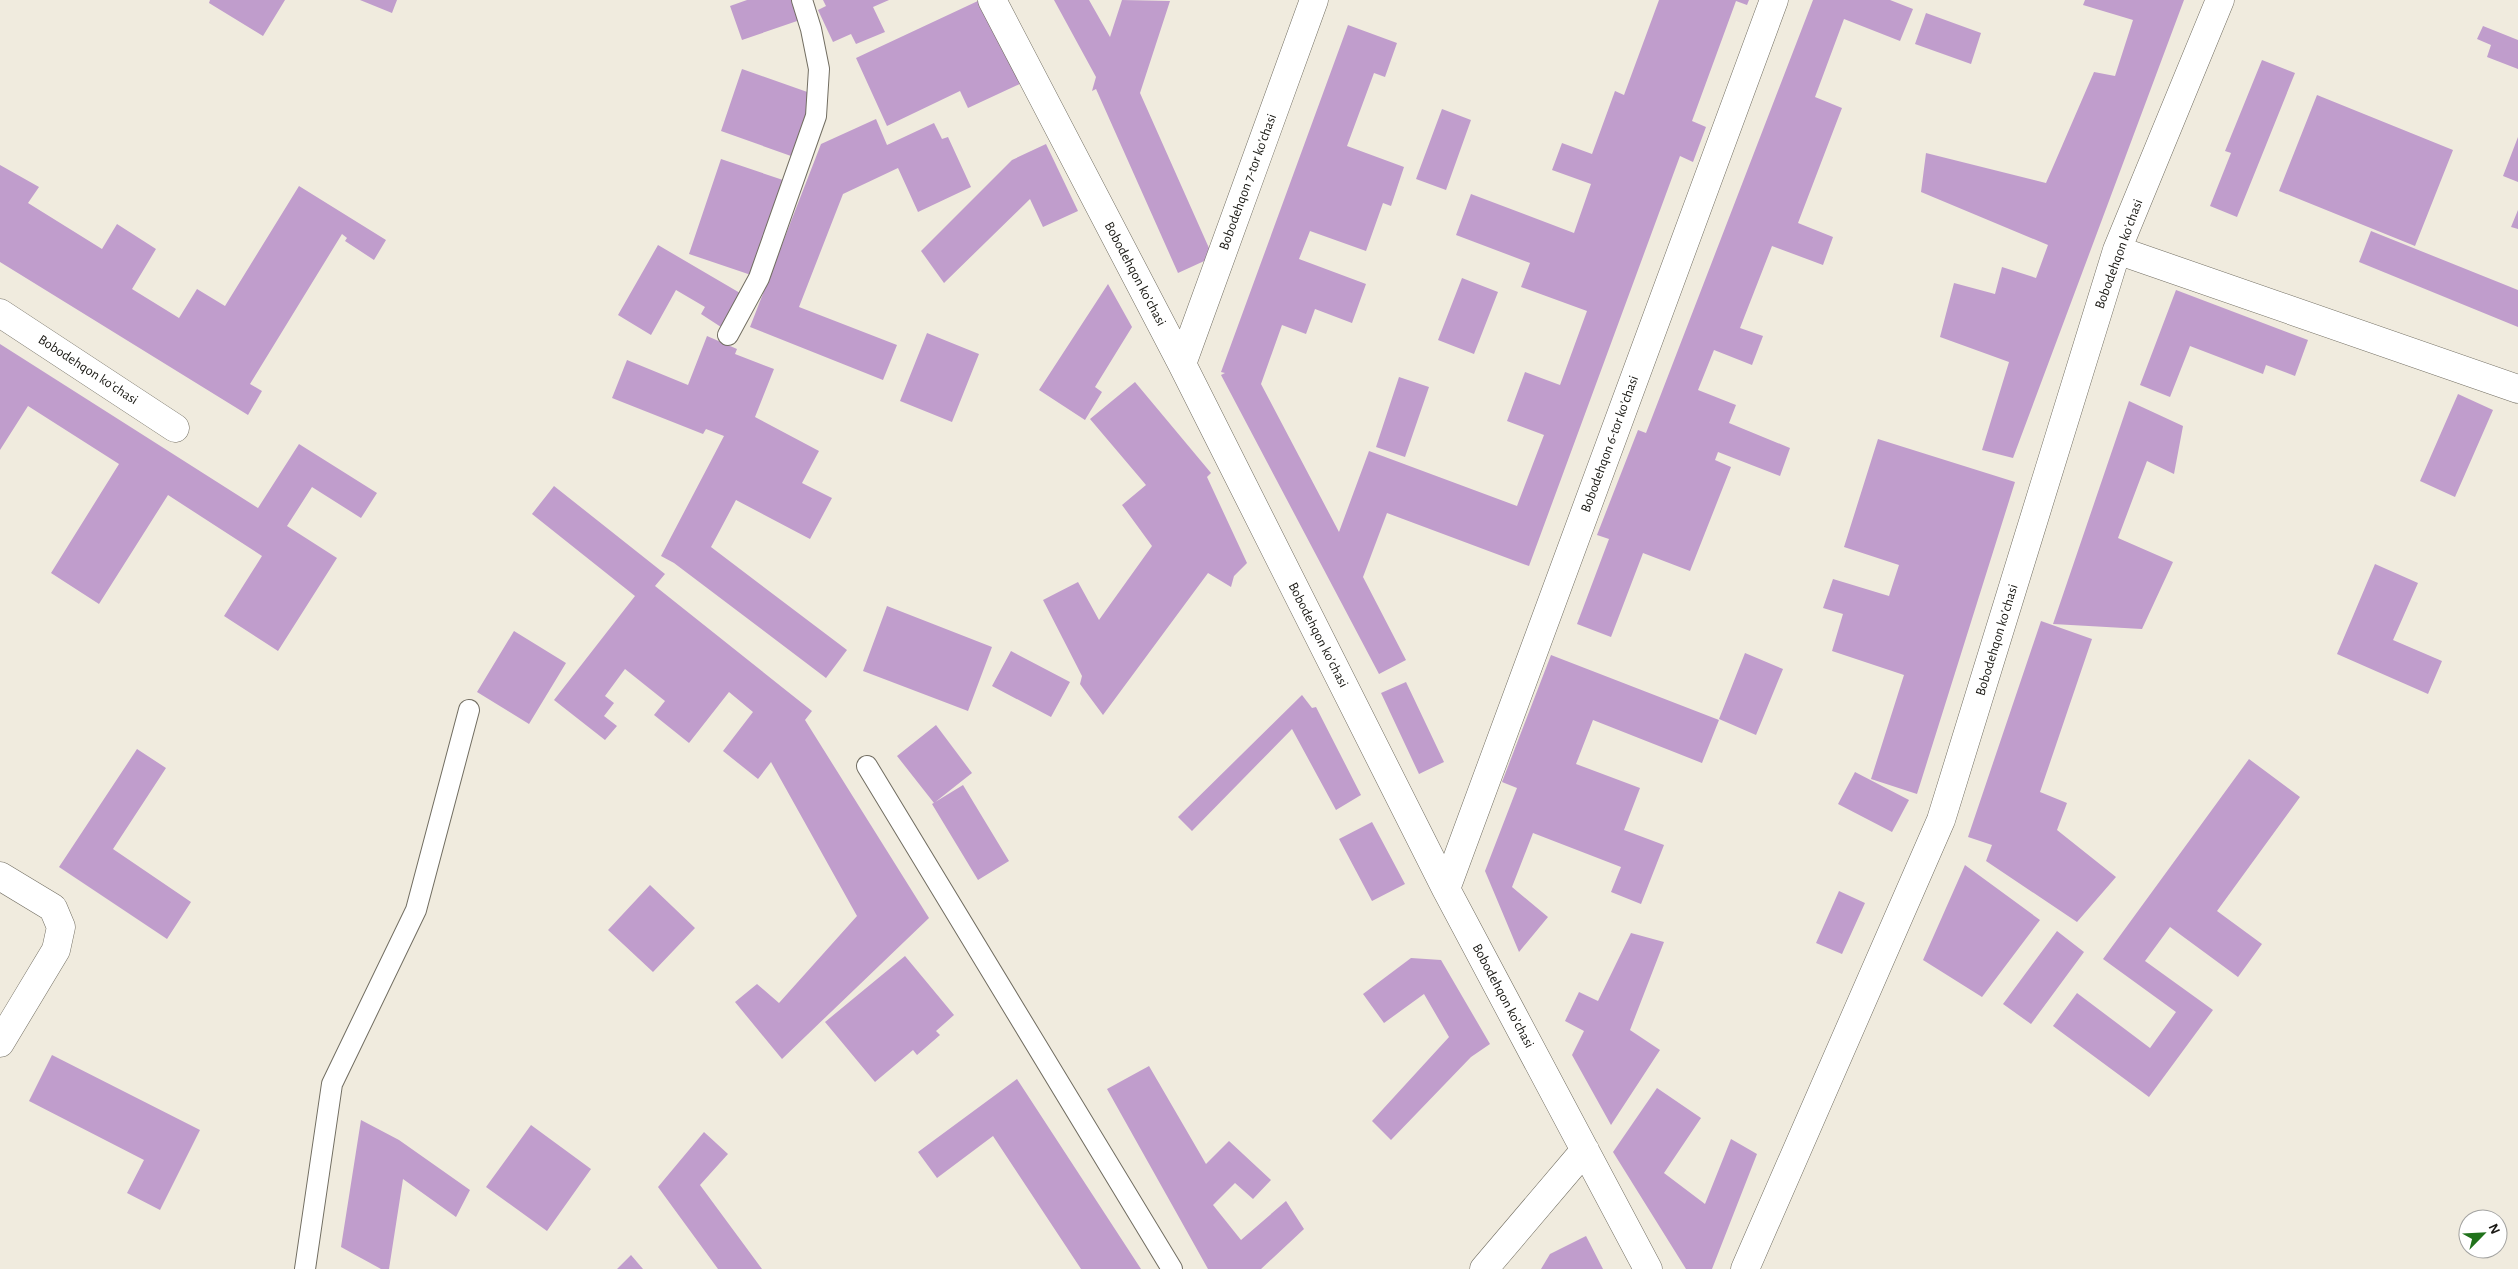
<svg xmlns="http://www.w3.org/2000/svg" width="2518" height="1269" font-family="'Alegreya Sans',sans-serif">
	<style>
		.building { fill: #c09dcc }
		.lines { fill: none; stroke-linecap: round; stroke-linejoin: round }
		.service-casing { stroke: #716d61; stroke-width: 22 }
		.minor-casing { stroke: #716d61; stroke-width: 29 }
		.service { stroke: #fff; stroke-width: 20 }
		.minor { stroke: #fff; stroke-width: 28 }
		.labels { text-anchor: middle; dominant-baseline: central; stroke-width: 5; stroke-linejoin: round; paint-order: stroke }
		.street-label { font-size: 14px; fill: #191813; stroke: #fff }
	</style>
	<rect width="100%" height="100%" fill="#f0ebde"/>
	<path class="building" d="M 210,0 L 285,0 L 263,36 L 209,3 Z
		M 360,0 L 397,0 L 392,13 Z
		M 747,0 L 796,0 L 803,19 L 742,40 L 730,6 Z
		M 823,0 L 889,0 L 873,7 L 885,32 L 856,44 L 851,34 L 833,42 L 818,10 L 826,6 Z
		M 980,0 L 1022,83 L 968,108 L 960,91 L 887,126 L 856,58 Z
		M 1054,0 L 1089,0 L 1110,37 L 1122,0 L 1170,1 L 1140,93 L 1213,257 L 1178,273 L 1096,89 L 1092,91 L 1096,77 Z
		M 1659,0 L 1749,0 L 1747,5 L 1736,1 L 1692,121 L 1706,127 L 1693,162 L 1680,156 L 1529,566 L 1387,513 L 1363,577 L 1406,660 L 1379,674 L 1221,375 L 1225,373 L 1221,372 L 1348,25 L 1397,43 L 1385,77 L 1374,73 L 1347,146 L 1404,167 L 1391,206 L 1383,203 L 1366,251 L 1310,231 L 1299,259 L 1366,284 L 1352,323 L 1315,309 L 1306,334 L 1282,325 L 1261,384 L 1339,532 L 1369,451 L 1517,506 L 1544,435 L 1507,421 L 1525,372 L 1560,385 L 1587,311 L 1521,287 L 1530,263 L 1456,235 L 1471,194 L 1574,233 L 1591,184 L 1552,170 L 1562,143 L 1592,154 L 1615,91 L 1624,95 Z
		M 1813,0 L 1890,0 L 1913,9 L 1900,41 L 1844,19 L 1815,97 L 1842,108 L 1798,223 L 1833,237 L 1823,265 L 1772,246 L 1740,328 L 1763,336 L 1752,365 L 1714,350 L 1698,390 L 1736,405 L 1729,423 L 1790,448 L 1780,476 L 1718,452 L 1715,460 L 1731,467 L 1690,571 L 1643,553 L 1611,637 L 1577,624 L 1609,539 L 1597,535 L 1638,430 L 1646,433 Z
		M 2085,0 L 2184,0 L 2013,458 L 1982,450 L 2009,362 L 1940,337 L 1954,283 L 1995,294 L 2002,267 L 2036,278 L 2048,245 L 1921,192 L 1926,153 L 2046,183 L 2094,72 L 2115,76 L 2133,20 L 2083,5 Z
		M 1926,13 L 1981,33 L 1971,64 L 1915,44 Z
		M 2483,26 L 2518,40 L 2518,69 L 2487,57 L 2491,45 L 2477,39 Z
		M 2262,60 L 2295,73 L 2237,217 L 2210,206 L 2231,153 L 2225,151 Z
		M 742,69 L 813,94 L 791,156 L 721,131 Z
		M 2317,95 L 2453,150 L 2415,246 L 2279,191 Z
		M 1442,109 L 1471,120 L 1446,190 L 1416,179 Z
		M 876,119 L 887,145 L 934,123 L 942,139 L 948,137 L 971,187 L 918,212 L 898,168 L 843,194 L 799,307 L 897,345 L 883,380 L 750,327 L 821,144 Z
		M 2518,137 L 2518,182 L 2503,176 Z
		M 1046,144 L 1078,211 L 1043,227 L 1030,199 L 944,283 L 921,251 L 1012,160 Z
		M 721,159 L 786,181 L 754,276 L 689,254 Z
		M 0,165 L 39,187 L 28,203 L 102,249 L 117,224 L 156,249 L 132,289 L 179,318 L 197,289 L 225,306 L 299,186 L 386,240 L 374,260 L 345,241 L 347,238 L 342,234 L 250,384 L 262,391 L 248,415 L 0,262 Z
		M 2518,210 L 2518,229 L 2511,227 Z
		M 2371,231 L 2518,290 L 2518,327 L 2359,262 Z
		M 658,245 L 740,293 L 721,327 L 701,314 L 705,307 L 676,290 L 651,335 L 618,315 Z
		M 1462,278 L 1498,292 L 1474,354 L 1438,340 Z
		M 1108,284 L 1132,327 L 1095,387 L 1102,392 L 1085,420 L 1039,390 Z
		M 2176,290 L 2308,340 L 2295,376 L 2266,365 L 2263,374 L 2190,346 L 2170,397 L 2140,385 Z
		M 927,333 L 979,354 L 952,422 L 900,401 Z
		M 707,336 L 737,349 L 735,354 L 774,369 L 755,417 L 819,451 L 802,483 L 832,498 L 810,539 L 736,500 L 711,547 L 847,650 L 826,678 L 674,563 L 661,556 L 724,436 L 706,429 L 703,434 L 612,398 L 627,360 L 688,385 Z
		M 0,344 L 258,508 L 299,444 L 377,493 L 361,518 L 312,487 L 287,526 L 337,558 L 278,651 L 224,616 L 262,556 L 168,495 L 99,604 L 51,573 L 119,464 L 28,406 L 0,450 Z
		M 1399,377 L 1429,387 L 1405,457 L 1376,447 Z
		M 1135,382 L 1211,473 L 1207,477 L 1247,563 L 1234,576 L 1231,587 L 1208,573 L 1103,715 L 1080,684 L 1082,676 L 1043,600 L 1078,582 L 1099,620 L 1152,546 L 1122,505 L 1146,485 L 1090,419 Z
		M 2458,394 L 2493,410 L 2455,497 L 2420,481 Z
		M 2129,401 L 2183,426 L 2174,474 L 2147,461 L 2118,538 L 2173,562 L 2142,629 L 2053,624 Z
		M 1878,439 L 2015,482 L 1917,794 L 1871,779 L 1904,675 L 1832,651 L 1843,614 L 1823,608 L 1833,579 L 1889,596 L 1899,565 L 1844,547 Z
		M 554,486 L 665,574 L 655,586 L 812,711 L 805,720 L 929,918 L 782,1059 L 735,1002 L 757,984 L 779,1003 L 857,916 L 771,762 L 758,779 L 723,751 L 753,712 L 729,692 L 689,743 L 654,715 L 665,701 L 625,669 L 605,696 L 614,703 L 604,716 L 617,726 L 605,740 L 554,700 L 635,596 L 532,514 Z
		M 2375,564 L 2418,583 L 2393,640 L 2442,661 L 2428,694 L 2337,654 Z
		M 887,606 L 992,647 L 968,711 L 863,671 Z
		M 2041,621 L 2092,639 L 2040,792 L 2067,803 L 2057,830 L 2116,877 L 2077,922 L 1986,861 L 1992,845 L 1968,837 Z
		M 514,631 L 566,663 L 529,724 L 477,692 Z
		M 1011,651 L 1070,682 L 1051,717 L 992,686 Z
		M 1745,653 L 1783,669 L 1756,735 L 1719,719 Z
		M 1551,655 L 1719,720 L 1702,763 L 1593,720 L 1576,764 L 1640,788 L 1624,830 L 1664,845 L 1641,904 L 1611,892 L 1621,867 L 1533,833 L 1512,887 L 1548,917 L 1519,952 L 1485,871 L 1517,788 L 1502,782 Z
		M 1406,682 L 1444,762 L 1419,774 L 1381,693 Z
		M 1302,695 L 1312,708 L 1316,707 L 1361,795 L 1336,810 L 1292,729 L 1192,831 L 1178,817 Z
		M 936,725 L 972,773 L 934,803 L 897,756 Z
		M 137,749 L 166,768 L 113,849 L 191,902 L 167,939 L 59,867 Z
		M 2249,759 L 2300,797 L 2217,911 L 2262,944 L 2238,977 L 2170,927 L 2145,961 L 2213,1010 L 2149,1097 L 2053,1026 L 2077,993 L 2150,1048 L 2176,1012 L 2103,959 Z
		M 1855,772 L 1909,800 L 1892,832 L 1838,804 Z
		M 963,785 L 1009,861 L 978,880 L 932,804 Z
		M 1372,822 L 1405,884 L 1372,901 L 1339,839 Z
		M 1965,865 L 2040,920 L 1982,997 L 1923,960 Z
		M 650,885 L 695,928 L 653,972 L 608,930 Z
		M 1839,891 L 1865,903 L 1842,954 L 1816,943 Z
		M 2057,931 L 2084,952 L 2031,1024 L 2003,1004 Z
		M 1631,933 L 1664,942 L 1630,1030 L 1660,1050 L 1611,1125 L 1572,1055 L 1584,1031 L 1565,1021 L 1579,992 L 1598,1001 Z
		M 905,956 L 954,1015 L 936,1031 L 940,1035 L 917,1055 L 913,1050 L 875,1082 L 825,1022 Z
		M 1411,958 L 1441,960 L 1490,1044 L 1471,1057 L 1391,1140 L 1372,1121 L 1449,1037 L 1424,994 L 1384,1023 L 1363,994 Z
		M 52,1055 L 200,1130 L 160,1210 L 127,1193 L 144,1160 L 29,1101 Z
		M 1149,1066 L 1206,1164 L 1229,1141 L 1271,1180 L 1253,1199 L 1235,1183 L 1213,1205 L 1241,1240 L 1286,1201 L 1304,1229 L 1261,1269 L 1208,1269 L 1107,1089 Z
		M 1017,1079 L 1141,1269 L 1081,1269 L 993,1136 L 937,1178 L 918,1152 Z
		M 1657,1088 L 1701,1118 L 1664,1173 L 1705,1204 L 1731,1139 L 1757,1154 L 1712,1269 L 1686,1269 L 1613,1152 Z
		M 361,1120 L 399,1140 L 470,1190 L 456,1217 L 403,1179 L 389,1269 L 381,1269 L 341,1247 Z
		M 531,1125 L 591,1169 L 547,1231 L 486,1187 Z
		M 704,1132 L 728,1154 L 700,1185 L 762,1269 L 718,1269 L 658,1187 Z
		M 1586,1236 L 1603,1269 L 1541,1269 L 1550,1254 Z
		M 631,1255 L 643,1269 L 617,1269 Z"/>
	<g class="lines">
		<defs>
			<path id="service" d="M 728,335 L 759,278 L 816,116 L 819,69 L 811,29 L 802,0
				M 867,766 L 1172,1269
				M 305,1269 L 332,1084 L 416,910 L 469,710"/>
			<path id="minor" d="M 992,0 L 1182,364 L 1446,889 L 1648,1269
				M 2117,250 L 2518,389
				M 0,313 L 175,428
				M 1182,364 L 1314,0
				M 0,876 L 53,908 L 61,927 L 56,950 L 0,1043
				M 1446,889 L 1774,0
				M 1484,1269 L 1585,1150
				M 1745,1269 L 1941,820 L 2117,250 L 2220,0"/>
		</defs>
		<use href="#service" class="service-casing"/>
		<use href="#minor" class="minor-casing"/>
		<use href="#service" class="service"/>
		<use href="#minor" class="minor"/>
	</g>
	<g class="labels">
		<g class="street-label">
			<text transform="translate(1248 182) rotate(-70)">Bobodehqon 7-tor koʼchasi</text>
			<text transform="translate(2119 254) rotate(-70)">Bobodehqon koʼchasi</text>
			<text transform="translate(1135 274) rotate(62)">Bobodehqon koʼchasi</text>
			<text transform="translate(88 370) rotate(33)">Bobodehqon koʼchasi</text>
			<text transform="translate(1610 444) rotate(-70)">Bobodehqon 6-tor koʼchasi</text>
			<text transform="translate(1318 635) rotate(63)">Bobodehqon koʼchasi</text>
			<text transform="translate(1997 640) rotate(-73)">Bobodehqon koʼchasi</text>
			<text transform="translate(1503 996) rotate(62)">Bobodehqon koʼchasi</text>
		</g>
	</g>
	<g transform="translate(2483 1234) rotate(66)"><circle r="24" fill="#ffffff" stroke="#a3a3a1"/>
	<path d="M0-4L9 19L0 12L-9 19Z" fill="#20721b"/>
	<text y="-8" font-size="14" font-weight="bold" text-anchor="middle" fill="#191813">N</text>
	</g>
</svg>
